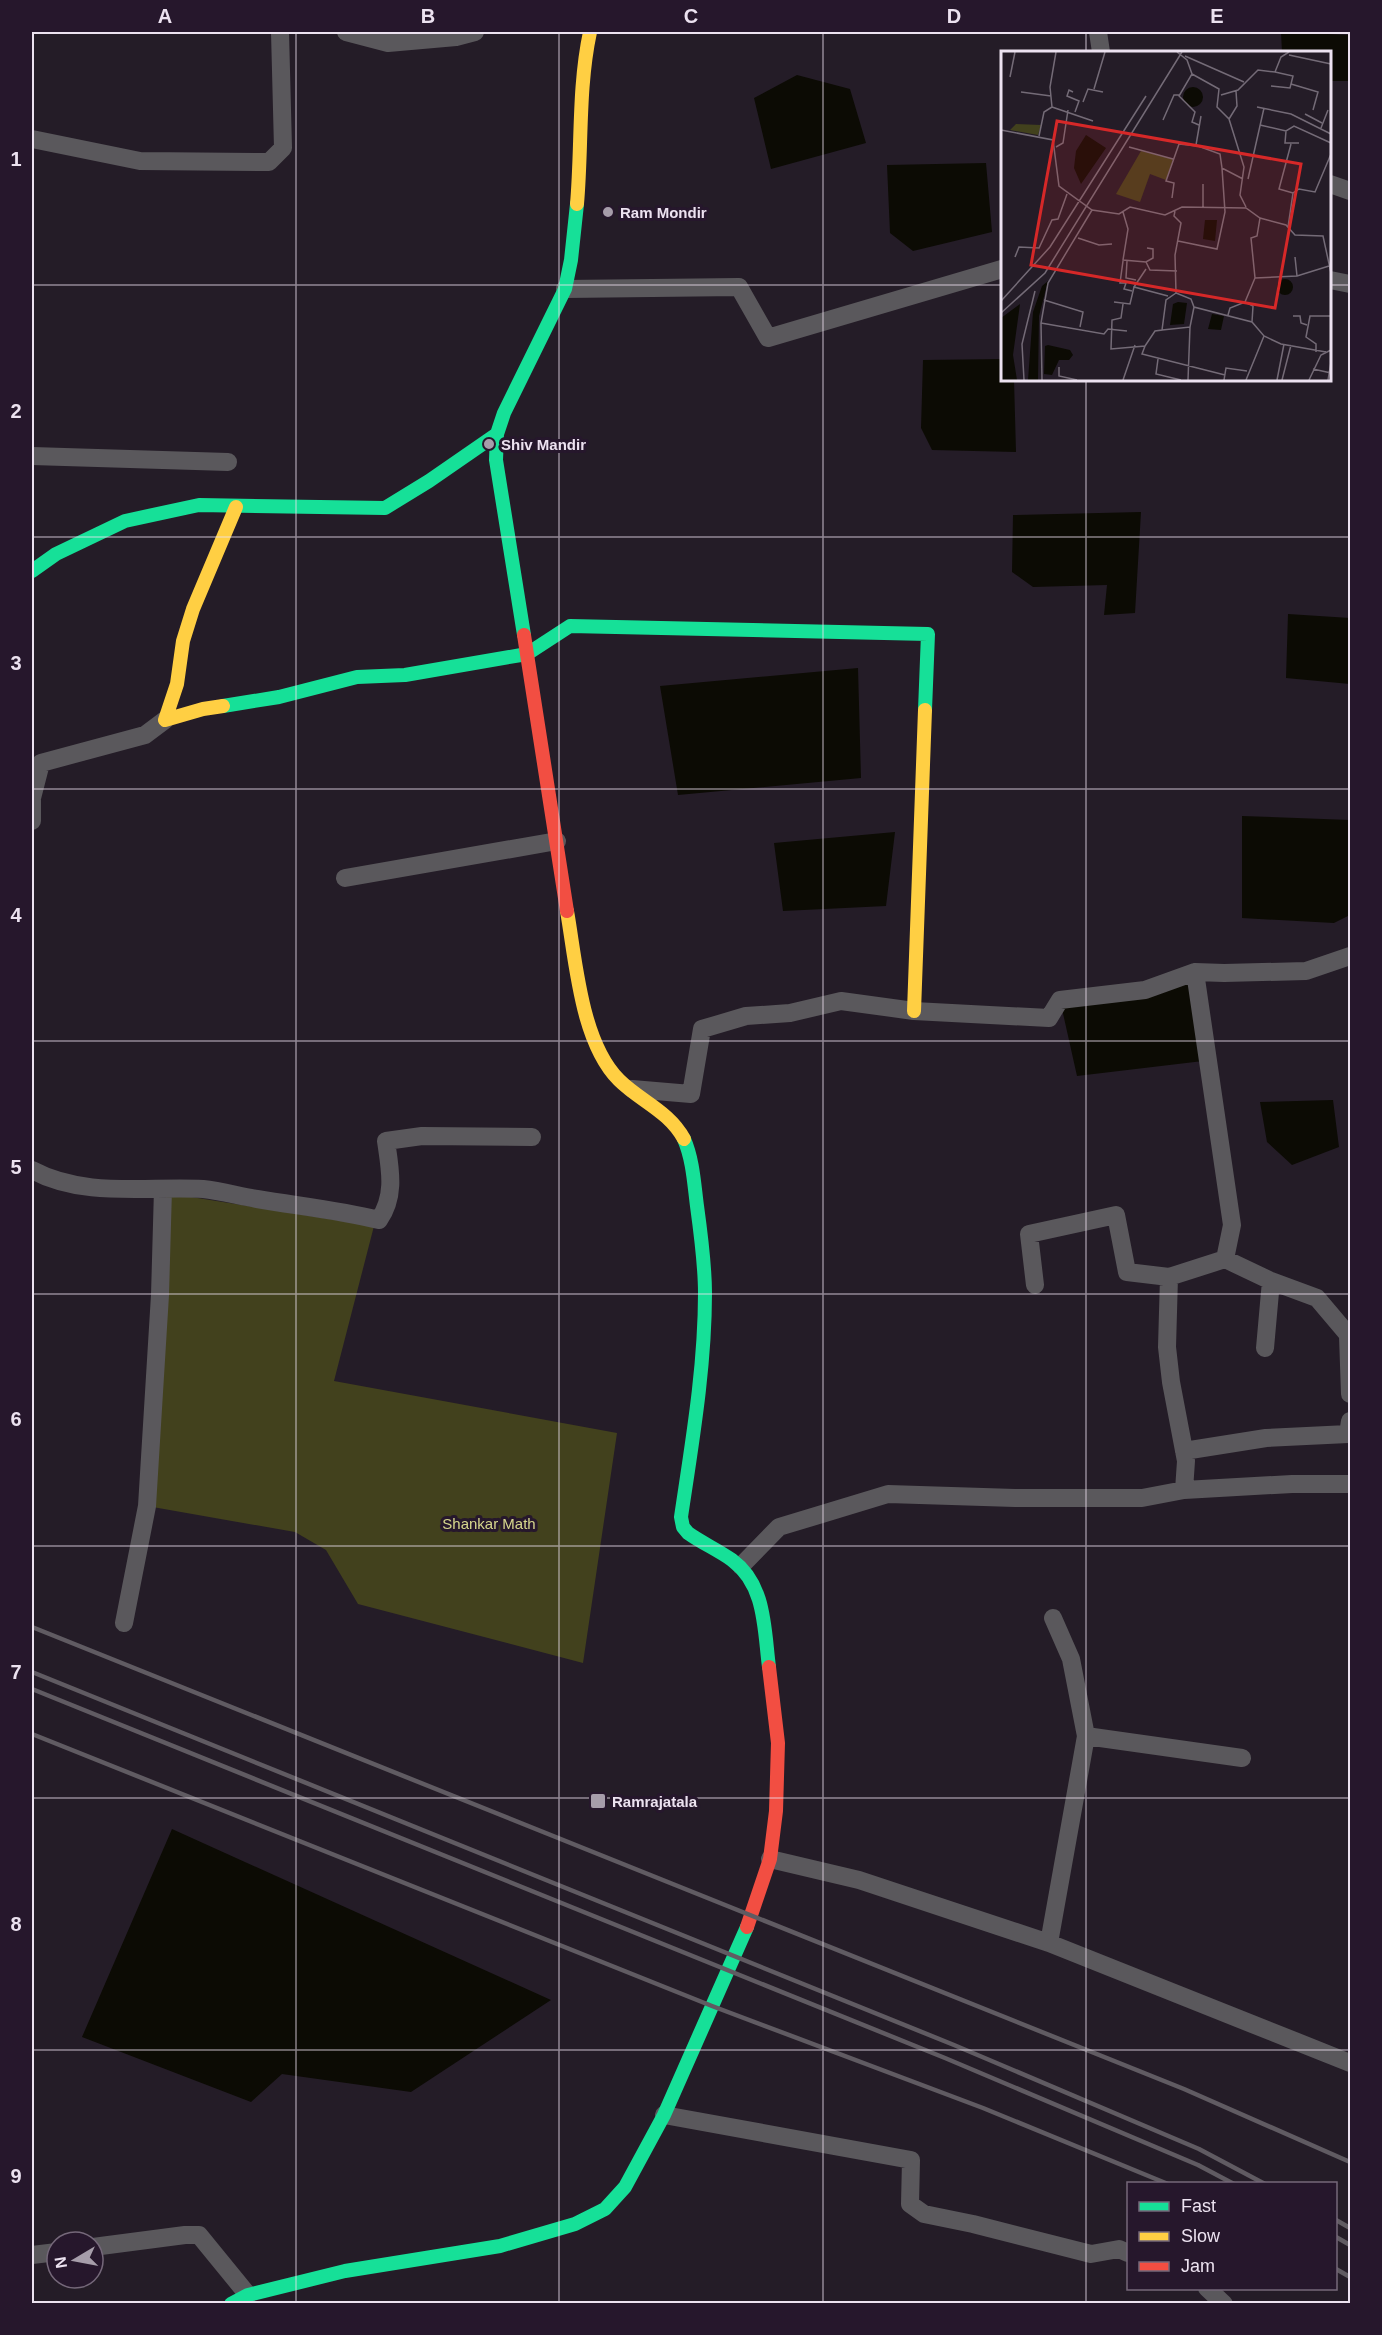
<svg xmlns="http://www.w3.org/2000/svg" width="1382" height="2335" font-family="Arial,sans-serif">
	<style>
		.green { fill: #42411d }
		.water { fill: #0c0b04 }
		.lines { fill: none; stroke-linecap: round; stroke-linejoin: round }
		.street { stroke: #5a585c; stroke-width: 18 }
		.fast { stroke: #16e098; stroke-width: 14 }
		.slow { stroke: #ffcf43; stroke-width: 14 }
		.jam { stroke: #f24e42; stroke-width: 14 }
		.rail { stroke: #605b62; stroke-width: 4.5 }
		.grid { fill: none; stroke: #ece2f0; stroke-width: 1.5; stroke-opacity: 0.55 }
		.poi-dot { fill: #a69daa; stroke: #26172c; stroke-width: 2 }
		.labels { text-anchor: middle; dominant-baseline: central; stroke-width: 6; stroke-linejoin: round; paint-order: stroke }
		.poi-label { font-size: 15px; font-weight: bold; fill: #ece2f0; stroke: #26172c; text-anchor: start }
		.park-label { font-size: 15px; fill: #d7d78d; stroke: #26172c }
		.inset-road { fill: none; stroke: #746b77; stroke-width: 1.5 }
		.view { fill: #d62828; fill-opacity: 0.15; stroke: #d62828; stroke-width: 3 }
		.inset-edge { fill: none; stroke: #ece2f0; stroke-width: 3 }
		.neatline { fill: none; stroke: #ece2f0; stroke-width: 2 }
		.grid-label { font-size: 20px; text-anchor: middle; font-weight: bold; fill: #ece2f0 }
	</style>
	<rect width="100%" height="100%" fill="#241c27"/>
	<path class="green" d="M 166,1193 L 374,1226 L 334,1381 L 617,1433 L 583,1663 L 358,1604 L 326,1550 L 295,1532 L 147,1506 Z"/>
	<path class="water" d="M 1281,32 L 1350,35 L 1350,81 L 1330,81 L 1330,52 L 1282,52 Z
		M 797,75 L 850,89 L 866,143 L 771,169 L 754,98 Z
		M 986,163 L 992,232 L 913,251 L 890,233 L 887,165 Z
		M 1002,359 L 1002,380 L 1014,380 L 1016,452 L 932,450 L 921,428 L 923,360 Z
		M 1141,512 L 1135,613 L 1104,615 L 1107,585 L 1033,587 L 1012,572 L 1013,515 Z
		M 1288,614 L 1350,618 L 1350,684 L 1286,678 Z
		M 858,668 L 861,778 L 678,795 L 660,686 Z
		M 1242,816 L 1350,820 L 1350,915 L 1334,923 L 1242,918 Z
		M 895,832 L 886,906 L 783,911 L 774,843 Z
		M 1188,966 L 1203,1061 L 1077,1076 L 1060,1000 L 1145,990 Z
		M 1333,1100 L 1339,1147 L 1292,1165 L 1267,1142 L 1260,1102 Z
		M 172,1829 L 551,2000 L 411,2092 L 282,2074 L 251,2102 L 82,2037 Z"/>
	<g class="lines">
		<path class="street" d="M 346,32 L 388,43 L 456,37 L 475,32
			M 1098,32 L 1101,52
			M 32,139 L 140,161 L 269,162 L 283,148 L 280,32
			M 1330,184 L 1350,191
			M 1330,280 L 1350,284
			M 565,289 L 739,287 L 768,338 L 1002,269
			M 32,456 L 228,462
			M 32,821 L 32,798 L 41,763 L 145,735 L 165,720
			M 345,878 L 557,841
			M 632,1089 L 691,1094 L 702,1029 L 746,1016 L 790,1013 L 841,1001 L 914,1011 L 1049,1018 L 1060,1000 L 1145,990 L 1195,972 L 1224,973 L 1306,971 L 1350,956
			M 32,1170 C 84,1198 146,1186 203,1189 C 221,1191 239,1196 257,1199 C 298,1206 339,1210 379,1220 C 396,1195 390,1169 386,1141 L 422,1136 L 532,1137
			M 1225,1259 L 1271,1281 L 1317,1298 L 1350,1337
			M 1169,1277 L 1225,1259 L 1232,1225 L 1195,972
			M 1348,1336 L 1350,1394
			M 1265,1348 L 1271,1281
			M 1184,1451 L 1266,1438 L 1348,1434 L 1350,1421
			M 1184,1490 L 1292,1484 L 1350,1484
			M 741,1566 L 779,1527 L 888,1494 L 1015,1498 L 1142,1498 L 1184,1490 L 1186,1461 L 1171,1382 L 1167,1347 L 1169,1277 L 1127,1272 L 1116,1215 L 1029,1234 L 1035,1285
			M 124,1623 L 147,1506 L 160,1295 L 163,1189
			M 1086,1736 L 1242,1758
			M 770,1859 L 859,1880 L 1049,1943 L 1350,2063
			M 1049,1943 L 1086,1736 L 1071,1659 L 1053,1618
			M 664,2115 L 911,2160 L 910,2204 L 924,2214 L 973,2224 L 1091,2254 L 1119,2249 L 1128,2253
			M 93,2247 L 185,2235 L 199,2235 L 248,2295
			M 32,2255 L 57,2252
			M 1207,2288 L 1224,2304"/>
		<path class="fast" d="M 32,571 L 56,554 L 125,521 L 199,505 L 385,508 L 429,481 L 497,434
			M 524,635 L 496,460 L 497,434 L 504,413 L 565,289 L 571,260 L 577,204
			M 223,706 L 279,697 L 357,677 L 405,675 L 527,654 L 570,626 L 928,634 L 925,710
			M 684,1139 C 693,1160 694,1183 697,1206 C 701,1235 705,1264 705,1293 C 705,1368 692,1443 681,1517 L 683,1527 L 688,1533 C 702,1543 718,1550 732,1560 C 766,1585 764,1629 769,1667
			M 231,2304 L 248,2295 L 345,2271 L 500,2246 L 575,2224 L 605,2209 L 625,2187 L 664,2115 L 747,1927"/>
		<path class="slow" d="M 577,204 C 582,147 578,88 590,32
			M 223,706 L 203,709 L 165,720 L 177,684 L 183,641 L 193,609 L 236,507
			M 567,911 C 576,962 581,1042 619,1080 C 640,1101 669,1111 684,1139
			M 914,1011 L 925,710"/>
		<path class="jam" d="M 524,635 L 567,911
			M 747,1927 L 770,1859 L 776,1811 L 778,1743 L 769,1667"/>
		<path class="rail" d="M 32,1627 L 1184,2089 L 1350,2162
			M 32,1672 L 954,2045 L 1199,2149 L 1265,2184
			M 32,1689 L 945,2058 L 1198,2165 L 1234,2184
			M 32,1734 L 712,2006 L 983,2108 L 1168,2184
			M 1336,2220 L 1350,2228
			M 1336,2237 L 1350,2245
			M 1336,2269 L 1350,2277"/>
	</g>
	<path class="grid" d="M 296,32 L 296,2304M 559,32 L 559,2304M 823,32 L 823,2304M 1086,32 L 1086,52M 32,285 L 1002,285M 1330,285 L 1350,285M 1086,380 L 1086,2304M 32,537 L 1350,537M 32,789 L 1350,789M 32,1041 L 1350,1041M 32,1294 L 1350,1294M 32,1546 L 1350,1546M 32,1798 L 1350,1798M 32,2050 L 1350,2050"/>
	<g class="poi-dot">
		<circle cx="608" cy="212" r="6"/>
		<circle cx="489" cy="444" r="6"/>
		<rect x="590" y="1793" width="16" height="16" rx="3"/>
	</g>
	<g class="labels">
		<g class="poi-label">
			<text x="620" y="212">Ram Mondir</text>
			<text x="501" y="444">Shiv Mandir</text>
			<text x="612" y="1801">Ramrajatala</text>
		</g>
		<g class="park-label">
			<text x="489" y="1523">Shankar Math</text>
		</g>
	</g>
	<g transform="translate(1001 51)">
		<rect width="330" height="330" fill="#241c27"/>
		<path d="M 15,73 L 40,74 L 37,84 L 9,79 ZM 140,100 L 172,108 L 165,129 L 149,123 L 139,151 L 115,143 Z" fill="#42411d"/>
		<path d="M182 46a10 10 0 1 1 20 0a10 10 0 1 1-20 0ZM 85,84 L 105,97 L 80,133 L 73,117 L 75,100 ZM 204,169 L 216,169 L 214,190 L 202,188 ZM276 236a8 8 0 1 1 16 0a8 8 0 1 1-16 0ZM 47,230 L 38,265 L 37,329 L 27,329 L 32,261 L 41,235 ZM 177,251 L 186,252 L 183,273 L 169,274 L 172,253 ZM 19,253 L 12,304 L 16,329 L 0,329 L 0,267 ZM 211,263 L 223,265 L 220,279 L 207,278 ZM 47,294 L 69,299 L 72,304 L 68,309 L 58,309 L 51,324 L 43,323 L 44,295 Z" fill="#0c0b04"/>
		<path class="inset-road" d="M 176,1 L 186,9 L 191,23 L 178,45 L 194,61 L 191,71 L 198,74M 288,4 L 330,13M 184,5 L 243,31M 191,23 L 218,38 L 216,56 L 228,68 L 243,116 L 239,144 L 245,156M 9,26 L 14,1M 290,33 L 317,41 L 312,59M 270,35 L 289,37 L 292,25 L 274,21M 93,38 L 104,1M 20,41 L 50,45M 72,41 L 68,39 L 66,45 L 78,50 L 74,61M 220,44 L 237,39 L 257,19 L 274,21 L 280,6 L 288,1M 82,51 L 87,38 L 102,41M 51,56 L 92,70M 256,56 L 290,63 L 330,83M 304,63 L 321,72M 228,68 L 236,55 L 235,40M 162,69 L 173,44 L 178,44M 259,74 L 285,80 L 293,75 L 330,92M 320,77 L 327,59M 0,79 L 52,89 L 58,135 L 91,159 L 118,163 L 129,156 L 164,164 L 181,156 L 245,157 L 259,167 L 285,174 L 294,184 L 322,185 L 330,222M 285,80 L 284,92 L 298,92M 38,85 L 43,61 L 51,56 L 49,36 L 55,1M 290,93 L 278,138 L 292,142M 195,94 L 200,65M 55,96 L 62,92 L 67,59M 128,96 L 172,108M 247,128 L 263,57M 202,133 L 202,156M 171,147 L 173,132 L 165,130 L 178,93 L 197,95 L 219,103 L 221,117M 174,160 L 173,165 L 180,172 L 174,204 L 175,242 L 190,248 L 193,256 L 251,271 L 263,285 L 280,293 L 325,301M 122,161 L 127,178 L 122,209 L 145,211 L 152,207 L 152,198 L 146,197M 287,176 L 292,142 L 298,138 L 314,141 L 330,103M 77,187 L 98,194 L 111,193M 177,190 L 216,198 L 224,161 L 221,117 L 242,128M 14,206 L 18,196 L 38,197 L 51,169 L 57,168 L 66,143M 294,206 L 296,225M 122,210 L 119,232 L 125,232 L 123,238 L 131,240M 126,210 L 125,227 L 135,229M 145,211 L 149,219 L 176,220M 254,227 L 296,225 L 328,215M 133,236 L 145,218M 43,249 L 82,261 L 79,276M 0,250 L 49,196 L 145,45M 113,251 L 129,253 L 133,236 L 167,245M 244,251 L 254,227 L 250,187 L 256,185 L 259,167M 122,253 L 120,267 L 111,269 L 110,298 L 144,295 L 154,280 L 161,279 L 165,249 L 175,242M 0,262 L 44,222 L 181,1M 227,264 L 229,257 L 244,251 L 252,255 L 251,271M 292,265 L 299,265 L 300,272 L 306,274M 40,272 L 103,283 L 107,278 L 126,280M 189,276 L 193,256M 161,279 L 189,276 L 187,329M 144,295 L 141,303 L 224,324M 315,301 L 315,293 L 305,286 L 309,265 L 330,265M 157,308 L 155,323 L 180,329M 58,316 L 58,325 L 76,329M 312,318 L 330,322M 23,329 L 21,293 L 34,240M 41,329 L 40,272 L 47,232 L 91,159M 122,329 L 134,294M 223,329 L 225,317 L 246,320M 245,329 L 263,285M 276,329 L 283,293M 281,329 L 290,294M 308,329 L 320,304 L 330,299M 327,329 L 330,311"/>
		<path class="view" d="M 56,70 L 300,113 L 274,257 L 30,214 Z"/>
		<rect width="330" height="330" class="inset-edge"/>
	</g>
	<rect width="1382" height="2335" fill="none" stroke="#26172c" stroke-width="66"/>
	<rect x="1127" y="2182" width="210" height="108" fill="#26172c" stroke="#75687a" stroke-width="1.5"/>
	<rect x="1139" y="2202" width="30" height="9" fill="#16e098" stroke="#75687a" stroke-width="1.5"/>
	<text x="1181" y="2212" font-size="18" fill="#ece2f0">Fast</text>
	<rect x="1139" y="2232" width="30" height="9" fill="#ffcf43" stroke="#75687a" stroke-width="1.5"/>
	<text x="1181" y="2242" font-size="18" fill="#ece2f0">Slow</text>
	<rect x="1139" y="2262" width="30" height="9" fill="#f24e42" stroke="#75687a" stroke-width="1.5"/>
	<text x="1181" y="2272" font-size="18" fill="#ece2f0">Jam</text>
	<g transform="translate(75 2260) rotate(260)"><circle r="28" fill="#26172c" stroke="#75687a" stroke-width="1.5"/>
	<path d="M0-4.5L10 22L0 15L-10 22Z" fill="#a69daa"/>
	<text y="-9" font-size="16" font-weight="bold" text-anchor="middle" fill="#ece2f0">N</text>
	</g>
	<rect x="33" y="33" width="1316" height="2269" class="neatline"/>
	<g class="grid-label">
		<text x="165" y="23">A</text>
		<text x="428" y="23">B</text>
		<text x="691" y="23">C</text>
		<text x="954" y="23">D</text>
		<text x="1217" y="23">E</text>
		<text x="16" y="166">1</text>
		<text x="16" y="418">2</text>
		<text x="16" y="670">3</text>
		<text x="16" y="922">4</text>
		<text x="16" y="1174">5</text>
		<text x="16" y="1426">6</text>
		<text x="16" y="1679">7</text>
		<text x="16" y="1931">8</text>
		<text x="16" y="2183">9</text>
	</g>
</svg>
